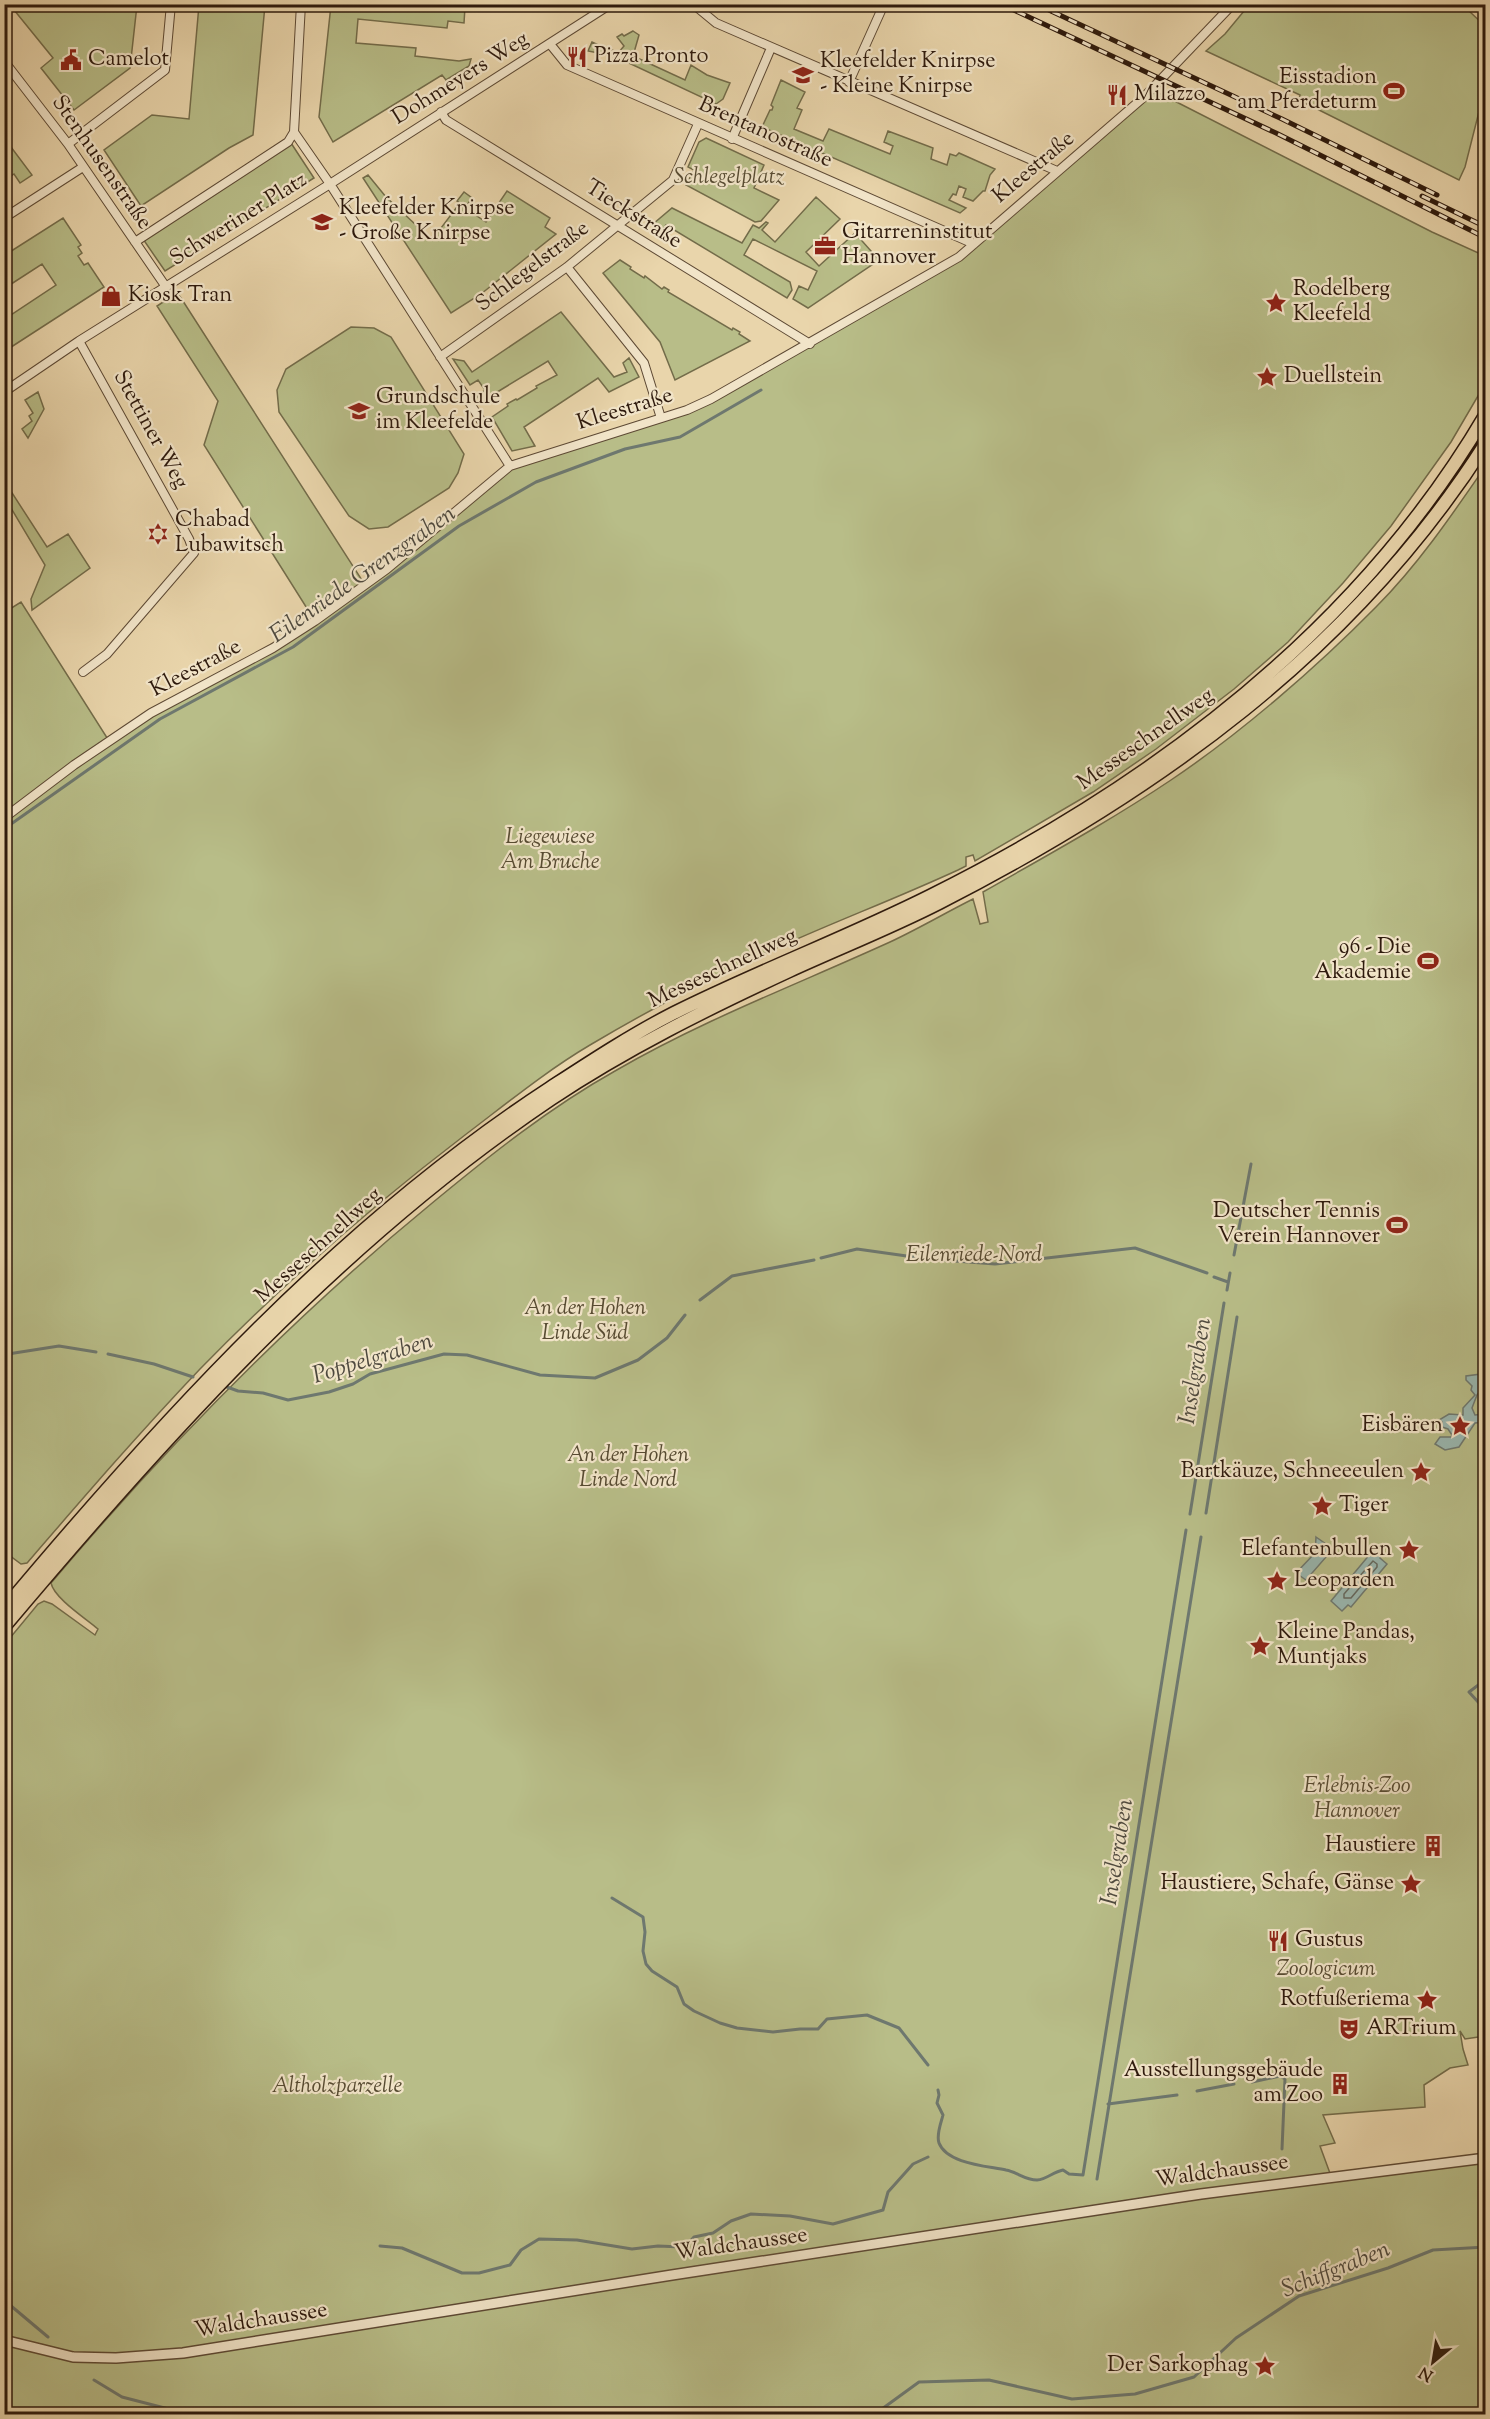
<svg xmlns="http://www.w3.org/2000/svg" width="1490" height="2419" font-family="'Sorts Mill Goudy',serif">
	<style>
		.green { fill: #b8bd88; stroke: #736c4a; stroke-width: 1.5 }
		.water { fill: #99b7b0; stroke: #6e786f; stroke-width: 1.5 }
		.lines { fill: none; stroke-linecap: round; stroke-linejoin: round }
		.shore { stroke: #64685e; stroke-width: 1.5 }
		.stream { stroke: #6e786f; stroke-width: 3 }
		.minor-casing { stroke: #5d4934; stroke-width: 10 }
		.tertiary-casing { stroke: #5d4934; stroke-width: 12 }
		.trunk-casing { stroke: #2e1a0d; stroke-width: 15 }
		.minor { stroke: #f1e4c8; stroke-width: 8 }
		.tertiary { stroke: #f1e4c8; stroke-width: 9 }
		.trunk { stroke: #e9d5ab; stroke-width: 12 }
		.rail-casing { stroke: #2e1a0d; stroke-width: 5 }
		.rail { stroke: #f1e4c8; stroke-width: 3; stroke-dasharray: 9; stroke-linecap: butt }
		.labels { text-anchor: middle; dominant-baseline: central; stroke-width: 4.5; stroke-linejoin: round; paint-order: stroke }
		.poi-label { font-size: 22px; fill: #2e1a0d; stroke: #f1e4c8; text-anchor: start }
		.street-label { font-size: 22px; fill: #2e1a0d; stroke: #f1e4c8 }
		.park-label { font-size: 22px; font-style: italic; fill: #574b32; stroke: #f1e4c8 }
		.water-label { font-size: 24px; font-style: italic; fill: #4e493e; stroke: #f1e4c8 }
	</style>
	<rect width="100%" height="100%" fill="#e9d5ab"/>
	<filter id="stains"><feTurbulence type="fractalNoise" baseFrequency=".00333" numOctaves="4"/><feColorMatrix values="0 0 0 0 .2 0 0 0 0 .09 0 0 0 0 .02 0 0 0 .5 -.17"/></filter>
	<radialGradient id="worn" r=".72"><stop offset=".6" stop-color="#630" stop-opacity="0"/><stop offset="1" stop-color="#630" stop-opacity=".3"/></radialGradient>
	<path class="green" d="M 442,4 L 465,7 L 464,23 L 448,21 L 447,28 L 358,19 L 356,43 L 416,48 L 415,56 L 459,61 L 471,59 L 469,66 L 446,80 L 442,75 L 333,142 L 319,117 L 331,5 Z
		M 10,5 L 137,5 L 130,68 L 74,110 L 41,68 L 53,58 Z
		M 199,5 L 265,5 L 253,135 L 229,148 L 141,206 L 104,150 L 152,115 L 189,119 Z
		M 1249,5 L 1469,5 L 1469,11 L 1485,26 L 1485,88 L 1465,167 L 1459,180 L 1299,100 L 1300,95 L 1206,51 L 1225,34 Z
		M 633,31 L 639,35 L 633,56 L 685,80 L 691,65 L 707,75 L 730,83 L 723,99 L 716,104 L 614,56 L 588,51 L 592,42 L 607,49 L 619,52 L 624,46 L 617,37 L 622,34 L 624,36 Z
		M 781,80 L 805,92 L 797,108 L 802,110 L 794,129 L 823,141 L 829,129 L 890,154 L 893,146 L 884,142 L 888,131 L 933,148 L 931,159 L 947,165 L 950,154 L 956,156 L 959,153 L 995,169 L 990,175 L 985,191 L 983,191 L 973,201 L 963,197 L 966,189 L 959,186 L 956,195 L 953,194 L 949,200 L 966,208 L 960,213 L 762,127 L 770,110 L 772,110 L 773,107 L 771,105 Z
		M 1151,89 L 1432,232 L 1485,256 L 1485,265 L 1483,264 L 1481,270 L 1486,273 L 1485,384 L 1451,442 L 1391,526 L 1343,583 L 1288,642 L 1234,689 L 1156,749 L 1093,792 L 975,861 L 973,855 L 966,857 L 966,866 L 958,870 C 891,901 823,926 757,957 C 700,983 644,1013 590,1045 C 546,1071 506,1104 465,1135 C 372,1206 282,1285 200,1369 C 140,1432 84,1497 27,1563 L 21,1564 L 5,1552 L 5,612 L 21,602 L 109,741 L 315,621 L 204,445 L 218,401 L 157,306 L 177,293 L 181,298 L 365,585 L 499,473 L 687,410 L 959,257 Z
		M 706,138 L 764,165 L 754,188 L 779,200 L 761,221 L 755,222 L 686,185 L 694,170 L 688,167 L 699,142 Z
		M 5,139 L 32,175 L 20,183 L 14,174 L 5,180 Z
		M 291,143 L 314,178 L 165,271 L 143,239 Z
		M 368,175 L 386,197 L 432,240 L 460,203 L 457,201 L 464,192 L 472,198 L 465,208 L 486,222 L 507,191 L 550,218 L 545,227 L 556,234 L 481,294 L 451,313 L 363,178 Z
		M 816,197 L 840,219 L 806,252 L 819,266 L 855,233 L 879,260 L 808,308 L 793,299 L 799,286 L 808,290 L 817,271 L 753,239 L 744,255 L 790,282 L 792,290 L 787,298 L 666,225 L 663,229 L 653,224 L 672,208 L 742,243 L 753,225 L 759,228 L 766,222 L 768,223 L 762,230 L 775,242 Z
		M 63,218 L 81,245 L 78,247 L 82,253 L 78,256 L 84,265 L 88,263 L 104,287 L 5,351 L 5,319 L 56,285 L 42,264 L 5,288 L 5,255 Z
		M 620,260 L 631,267 L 630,269 L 644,278 L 645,276 L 662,289 L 664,287 L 669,290 L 668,292 L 732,330 L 733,328 L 740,332 L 739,334 L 750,341 L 675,380 L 660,342 L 603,273 Z
		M 561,312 L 614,377 L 627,372 L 623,363 L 629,358 L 639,377 L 609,392 L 598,378 L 524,427 L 535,446 L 512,451 L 492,417 L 508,406 L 507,404 L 516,399 L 517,400 L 537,388 L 536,386 L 557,375 L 548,361 L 481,402 L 477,396 L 485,390 L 478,380 L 470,385 L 453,359 L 464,361 L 472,372 Z
		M 351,327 L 374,328 L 391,337 L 464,454 L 458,473 L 449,488 L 388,527 L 369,529 L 349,516 L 279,412 L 277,390 L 286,369 Z
		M 38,392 L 44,409 L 28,438 L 22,429 L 32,421 L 29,416 L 33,413 L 25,400 Z
		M 1485,467 L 1485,2036 L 1465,2039 L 1460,2031 L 1463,2049 L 1468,2065 L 1450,2068 L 1424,2085 L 1425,2107 L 1323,2115 L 1335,2143 L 1320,2146 L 1331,2176 L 1485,2158 L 1485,2414 L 5,2414 L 5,1644 L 38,1604 L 44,1601 L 52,1604 L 95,1635 L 98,1629 C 85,1618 54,1598 51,1583 C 167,1446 292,1318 431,1204 C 489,1156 549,1108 615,1071 C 703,1020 798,984 890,942 C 918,929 945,913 973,899 L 980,924 L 988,922 L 983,892 C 1046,856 1110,821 1171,780 C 1241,733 1317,667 1376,607 C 1417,566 1452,515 1485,467 Z
		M 5,482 L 47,547 L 68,534 L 90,568 L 32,610 L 31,599 L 45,565 L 5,498 Z"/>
	<path class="water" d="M 1485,1369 L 1485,1385 L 1477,1395 L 1472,1408 L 1475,1415 L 1485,1414 L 1485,1422 L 1475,1423 L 1459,1447 L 1445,1450 L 1435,1444 L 1440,1437 L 1451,1437 L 1452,1435 L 1448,1429 L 1442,1427 L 1442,1422 L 1439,1420 L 1449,1414 L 1463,1415 L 1463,1408 L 1475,1395 L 1471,1390 L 1472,1386 L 1466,1380 L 1466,1376 L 1481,1374 Z
		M 1316,1537 L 1333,1549 L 1306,1580 L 1296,1573 L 1315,1553 Z
		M 1375,1548 L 1382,1554 L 1380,1558 L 1387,1564 L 1351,1607 L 1348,1605 L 1342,1611 L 1331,1601 Z"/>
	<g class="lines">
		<path class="shore" d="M 1373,1561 L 1377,1564 L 1377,1567 L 1351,1598 L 1344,1598 L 1344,1594 Z"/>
		<path class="stream" d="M 4,829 L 160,719 L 293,647 L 459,526 L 536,482 L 625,449 L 680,437 L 761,390
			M 1234,1255 L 1251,1164
			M 821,1258 L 857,1249 L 928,1259 L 995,1264 L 1135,1248 L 1207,1273
			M 1214,1277 L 1228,1282
			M 1227,1290 L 1230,1273
			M 700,1300 L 732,1276 L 814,1260
			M 108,1354 L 154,1364 L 193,1377
			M 4,1357 L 8,1354 L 59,1346 L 96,1352
			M 227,1387 L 238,1391 L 263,1393 L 288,1400 L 329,1392 L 353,1384 L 370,1374 L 444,1354 L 467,1355 L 540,1375 L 595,1378 L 638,1360 L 667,1338 L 685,1315
			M 1206,1513 L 1237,1317
			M 1190,1514 L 1224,1303
			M 1479,1703 L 1469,1692 L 1481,1683
			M 612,1898 L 643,1917 L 645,1932 L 643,1951 L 646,1964 L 652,1971 L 677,1987 L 684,2004 L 694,2011 L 720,2023 L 737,2028 L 773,2032 L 800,2029 L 818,2029 L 827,2019 L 867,2015 L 899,2028 L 928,2065
			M 1252,2082 L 1280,2076 L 1285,2079 L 1282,2149
			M 938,2090 L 939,2095 L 937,2103 L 943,2115 C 941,2123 936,2135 939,2143 C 947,2164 988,2166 1006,2170 C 1017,2172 1025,2180 1037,2180 C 1047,2179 1053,2172 1063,2170 L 1069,2174 L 1083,2175 L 1186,1530
			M 1197,2091 L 1234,2084
			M 1108,2104 L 1177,2095
			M 1097,2179 L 1201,1537
			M 380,2246 L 402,2248 L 462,2273 L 479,2273 L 510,2265 L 521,2250 L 539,2239 L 577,2240 L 632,2249 L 658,2246 L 682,2247 L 686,2246 L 694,2237 L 713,2233 L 731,2221 L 751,2214 L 790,2216 L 833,2224 L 883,2210 L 888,2192 L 913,2164 L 928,2157
			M 4,2300 L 48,2337
			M 94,2380 L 122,2397 L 188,2414
			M 875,2414 L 919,2382 L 989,2380 L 1072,2399 L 1135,2394 L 1194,2377 L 1236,2338 L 1299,2296 L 1388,2268 L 1433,2250 L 1486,2247"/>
		<defs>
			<path id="minor" d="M 301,4 L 294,132 L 330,184 L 510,466
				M 693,4 L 716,23 L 1057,171
				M 550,44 L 567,65 L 974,244
				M 4,61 L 68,144 L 166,287
				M 849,82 L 884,4
				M 441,112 L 446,120 L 810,344
				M 732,139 L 771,48
				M 68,144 L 165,70 L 171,4
				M 4,218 L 83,167
				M 135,242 L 288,142 L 294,132
				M 567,267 L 644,363 L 661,418
				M 79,341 L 189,539 L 194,553 L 107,654 L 83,672
				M 440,357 L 567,267 L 673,180 L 698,124
				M 4,392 L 79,341 L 330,184 L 611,4
				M 4,818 L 74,765 L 151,713 L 273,648 L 315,621 L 387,569 L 510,466 L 687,410 L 711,399 L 959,257 L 1144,97 L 1233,4"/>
			<path id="tertiary" d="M 4,2340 L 73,2357 L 116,2358 L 183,2353 L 672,2275 L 1201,2194 L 1486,2158"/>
			<path id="trunk" d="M 4,1609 C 164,1418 340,1225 550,1088 C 590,1062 631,1035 674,1013 C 758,971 846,938 930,896 C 1153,785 1358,632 1486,414
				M 4,1627 C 167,1433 340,1241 551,1099 C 626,1049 707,1009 789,971 C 839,948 890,928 939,903 C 1156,792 1353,652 1486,443"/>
		</defs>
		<use href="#minor" class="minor-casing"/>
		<use href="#tertiary" class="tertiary-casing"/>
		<use href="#trunk" class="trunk-casing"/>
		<use href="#minor" class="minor"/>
		<use href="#tertiary" class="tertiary"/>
		<use href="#trunk" class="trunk"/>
		<defs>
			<path id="rail" d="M 1001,4 L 1276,133 L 1486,238
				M 1036,4 L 1282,119 L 1437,195
				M 1422,196 L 1486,227"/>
		</defs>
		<use href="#rail" class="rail-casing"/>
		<use href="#rail" class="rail"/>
	</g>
	<defs>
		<symbol id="restaurant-bare" viewBox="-9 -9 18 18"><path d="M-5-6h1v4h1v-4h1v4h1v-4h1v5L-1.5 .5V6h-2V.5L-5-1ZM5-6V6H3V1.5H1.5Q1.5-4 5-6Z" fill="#8f2418" stroke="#f1e4c8" stroke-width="2.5" paint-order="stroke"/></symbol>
		<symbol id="civic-bare" viewBox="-9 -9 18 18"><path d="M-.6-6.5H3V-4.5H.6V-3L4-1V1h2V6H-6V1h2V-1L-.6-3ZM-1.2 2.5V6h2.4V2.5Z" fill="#8f2418" stroke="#f1e4c8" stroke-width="2.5" paint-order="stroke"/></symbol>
		<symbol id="school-bare" viewBox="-9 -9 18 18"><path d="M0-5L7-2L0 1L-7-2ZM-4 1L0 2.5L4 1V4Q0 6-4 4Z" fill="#8f2418" stroke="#f1e4c8" stroke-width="2.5" paint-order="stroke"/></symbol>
		<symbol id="stadium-bare" viewBox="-9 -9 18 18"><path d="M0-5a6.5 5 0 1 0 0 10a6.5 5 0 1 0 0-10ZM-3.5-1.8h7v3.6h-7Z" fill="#8f2418" stroke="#f1e4c8" stroke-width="2.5" paint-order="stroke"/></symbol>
		<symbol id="office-bare" viewBox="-9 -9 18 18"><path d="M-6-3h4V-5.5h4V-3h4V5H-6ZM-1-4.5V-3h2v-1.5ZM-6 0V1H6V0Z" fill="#8f2418" stroke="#f1e4c8" stroke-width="2.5" paint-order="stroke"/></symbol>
		<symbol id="shop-bare" viewBox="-9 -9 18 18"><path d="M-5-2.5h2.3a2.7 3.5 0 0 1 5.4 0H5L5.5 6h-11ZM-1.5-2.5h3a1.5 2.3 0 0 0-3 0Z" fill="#8f2418" stroke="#f1e4c8" stroke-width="2.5" paint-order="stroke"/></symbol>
		<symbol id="sight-bare" viewBox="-9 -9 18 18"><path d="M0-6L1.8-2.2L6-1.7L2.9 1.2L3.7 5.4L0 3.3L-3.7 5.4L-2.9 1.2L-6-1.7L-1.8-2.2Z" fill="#8f2418" stroke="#f1e4c8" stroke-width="2.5" paint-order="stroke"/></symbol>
		<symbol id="synagogue-bare" viewBox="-9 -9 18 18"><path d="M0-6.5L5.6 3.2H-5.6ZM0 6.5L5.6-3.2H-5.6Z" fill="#8f2418" stroke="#f1e4c8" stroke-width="2.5" paint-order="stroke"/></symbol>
		<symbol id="building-bare" viewBox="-9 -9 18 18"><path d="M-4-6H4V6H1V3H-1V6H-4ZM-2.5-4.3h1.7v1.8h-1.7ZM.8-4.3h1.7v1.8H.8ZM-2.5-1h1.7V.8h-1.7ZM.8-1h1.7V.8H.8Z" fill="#8f2418" stroke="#f1e4c8" stroke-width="2.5" paint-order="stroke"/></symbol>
		<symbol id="theatre-bare" viewBox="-9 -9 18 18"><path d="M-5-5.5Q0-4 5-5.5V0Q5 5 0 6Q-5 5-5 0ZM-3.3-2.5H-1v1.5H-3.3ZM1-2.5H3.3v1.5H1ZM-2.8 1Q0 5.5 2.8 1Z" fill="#8f2418" stroke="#f1e4c8" stroke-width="2.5" paint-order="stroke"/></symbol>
	</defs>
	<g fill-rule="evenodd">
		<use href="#restaurant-bare" x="562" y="42" width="30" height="30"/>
		<use href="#civic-bare" x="56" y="45" width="30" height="30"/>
		<use href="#school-bare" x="788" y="60" width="30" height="30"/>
		<use href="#stadium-bare" x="1379" y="76" width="30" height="30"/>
		<use href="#restaurant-bare" x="1102" y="80" width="30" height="30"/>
		<use href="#school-bare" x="307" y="207" width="30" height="30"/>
		<use href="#office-bare" x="810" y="231" width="30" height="30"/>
		<use href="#shop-bare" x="96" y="281" width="30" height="30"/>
		<use href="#sight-bare" x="1261" y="288" width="30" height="30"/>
		<use href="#sight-bare" x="1252" y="362" width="30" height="30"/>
		<use href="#school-bare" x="344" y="396" width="30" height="30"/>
		<use href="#synagogue-bare" x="143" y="519" width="30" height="30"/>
		<use href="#stadium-bare" x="1413" y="946" width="30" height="30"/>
		<use href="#stadium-bare" x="1382" y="1210" width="30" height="30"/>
		<use href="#sight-bare" x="1445" y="1411" width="30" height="30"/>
		<use href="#sight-bare" x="1406" y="1457" width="30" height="30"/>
		<use href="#sight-bare" x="1307" y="1491" width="30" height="30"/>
		<use href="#sight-bare" x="1394" y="1535" width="30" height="30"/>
		<use href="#sight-bare" x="1262" y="1566" width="30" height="30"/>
		<use href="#sight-bare" x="1245" y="1631" width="30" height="30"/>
		<use href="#building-bare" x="1418" y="1831" width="30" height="30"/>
		<use href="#sight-bare" x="1396" y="1869" width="30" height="30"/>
		<use href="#restaurant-bare" x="1263" y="1926" width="30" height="30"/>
		<use href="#sight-bare" x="1412" y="1985" width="30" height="30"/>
		<use href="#theatre-bare" x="1334" y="2014" width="30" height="30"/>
		<use href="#building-bare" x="1325" y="2069" width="30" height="30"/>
		<use href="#sight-bare" x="1250" y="2351" width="30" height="30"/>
	</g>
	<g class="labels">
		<g class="poi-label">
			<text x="594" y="57">Pizza Pronto</text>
			<text x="88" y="60">Camelot</text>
			<text x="820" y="62">Kleefelder Knirpse<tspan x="820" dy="25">- Kleine Knirpse</tspan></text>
			<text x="1377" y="78" text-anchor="end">Eisstadion<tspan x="1377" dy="25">am Pferdeturm</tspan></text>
			<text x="1134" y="95">Milazzo</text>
			<text x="339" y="209">Kleefelder Knirpse<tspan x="339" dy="25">- Große Knirpse</tspan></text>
			<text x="842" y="233">Gitarreninstitut<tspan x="842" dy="25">Hannover</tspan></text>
			<text x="1293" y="290">Rodelberg<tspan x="1293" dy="25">Kleefeld</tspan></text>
			<text x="128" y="296">Kiosk Tran</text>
			<text x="1284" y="377">Duellstein</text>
			<text x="376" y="398">Grundschule<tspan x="376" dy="25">im Kleefelde</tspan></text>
			<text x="175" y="521">Chabad<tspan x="175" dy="25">Lubawitsch</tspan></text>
			<text x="1411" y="948" text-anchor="end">96 - Die<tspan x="1411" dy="25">Akademie</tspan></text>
			<text x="1380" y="1212" text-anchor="end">Deutscher Tennis<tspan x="1380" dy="25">Verein Hannover</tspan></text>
			<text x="1443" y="1426" text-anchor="end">Eisbären</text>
			<text x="1404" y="1472" text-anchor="end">Bartkäuze, Schneeeulen</text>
			<text x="1339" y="1506">Tiger</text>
			<text x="1392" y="1550" text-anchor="end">Elefantenbullen</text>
			<text x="1294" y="1581">Leoparden</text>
			<text x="1277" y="1633">Kleine Pandas,<tspan x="1277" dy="25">Muntjaks</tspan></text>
			<text x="1416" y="1846" text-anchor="end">Haustiere</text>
			<text x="1394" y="1884" text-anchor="end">Haustiere, Schafe, Gänse</text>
			<text x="1295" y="1941">Gustus</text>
			<text x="1410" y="2000" text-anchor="end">Rotfußeriema</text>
			<text x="1366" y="2029">ARTrium</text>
			<text x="1323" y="2071" text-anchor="end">Ausstellungsgebäude<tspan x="1323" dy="25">am Zoo</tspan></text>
			<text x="1248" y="2366" text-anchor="end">Der Sarkophag</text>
		</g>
		<g class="street-label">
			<text transform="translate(461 79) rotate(-32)">Dohmeyers Weg</text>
			<text transform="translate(765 133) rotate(24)">Brentanostraße</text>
			<text transform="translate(101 163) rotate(55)">Stenhusenstraße</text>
			<text transform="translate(1034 168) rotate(-40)">Kleestraße</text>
			<text transform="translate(633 215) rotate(32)">Tieckstraße</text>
			<text transform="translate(239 220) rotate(-32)">Schweriner Platz</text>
			<text transform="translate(533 267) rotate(-37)">Schlegelstraße</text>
			<text transform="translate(625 410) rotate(-17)">Kleestraße</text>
			<text transform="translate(150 430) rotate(61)">Stettiner Weg</text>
			<text transform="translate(196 669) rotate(-28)">Kleestraße</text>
			<text transform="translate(1146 740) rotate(-35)">Messeschnellweg</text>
			<text transform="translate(723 969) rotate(-25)">Messeschnellweg</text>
			<text transform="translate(319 1246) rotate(-42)">Messeschnellweg</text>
			<text transform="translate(1222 2172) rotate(-8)">Waldchaussee</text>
			<text transform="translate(741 2245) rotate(-8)">Waldchaussee</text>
			<text transform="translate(261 2321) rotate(-9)">Waldchaussee</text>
		</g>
		<g class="park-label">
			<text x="729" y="178">Schlegelplatz</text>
			<text x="550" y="838">Liegewiese<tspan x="550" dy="25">Am Bruche</tspan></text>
			<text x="974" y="1256">Eilenriede-Nord</text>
			<text x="585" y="1309">An der Hohen<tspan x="585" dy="25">Linde Süd</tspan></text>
			<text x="628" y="1456">An der Hohen<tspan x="628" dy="25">Linde Nord</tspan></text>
			<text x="1357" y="1787">Erlebnis-Zoo<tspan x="1357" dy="25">Hannover</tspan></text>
			<text x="1326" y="1970">Zoologicum</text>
			<text x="337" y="2087">Altholzparzelle</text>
		</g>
		<g class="water-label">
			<text transform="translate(363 575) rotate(-35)">Eilenriede Grenzgraben</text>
			<text transform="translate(373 1359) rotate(-17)">Poppelgraben</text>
			<text transform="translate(1196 1371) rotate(-81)">Inselgraben</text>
			<text transform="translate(1118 1852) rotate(-81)">Inselgraben</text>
			<text transform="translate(1336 2270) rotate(-22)">Schiffgraben</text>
		</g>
	</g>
	<rect width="1490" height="2419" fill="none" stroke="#e9d5ab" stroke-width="24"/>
	<rect x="6" y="6" width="1478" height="2407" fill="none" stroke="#2e1a0d" stroke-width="3"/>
	<rect x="12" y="12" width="1466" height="2395" fill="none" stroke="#2e1a0d" stroke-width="1.5"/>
	<g transform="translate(1433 2362) rotate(210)" stroke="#f1e4c8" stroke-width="4.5" paint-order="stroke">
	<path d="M0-4.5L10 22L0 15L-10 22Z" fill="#2e1a0d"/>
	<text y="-9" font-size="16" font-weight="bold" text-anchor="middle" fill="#2e1a0d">N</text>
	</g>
	<rect width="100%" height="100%" filter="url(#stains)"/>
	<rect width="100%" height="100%" fill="url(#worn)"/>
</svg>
